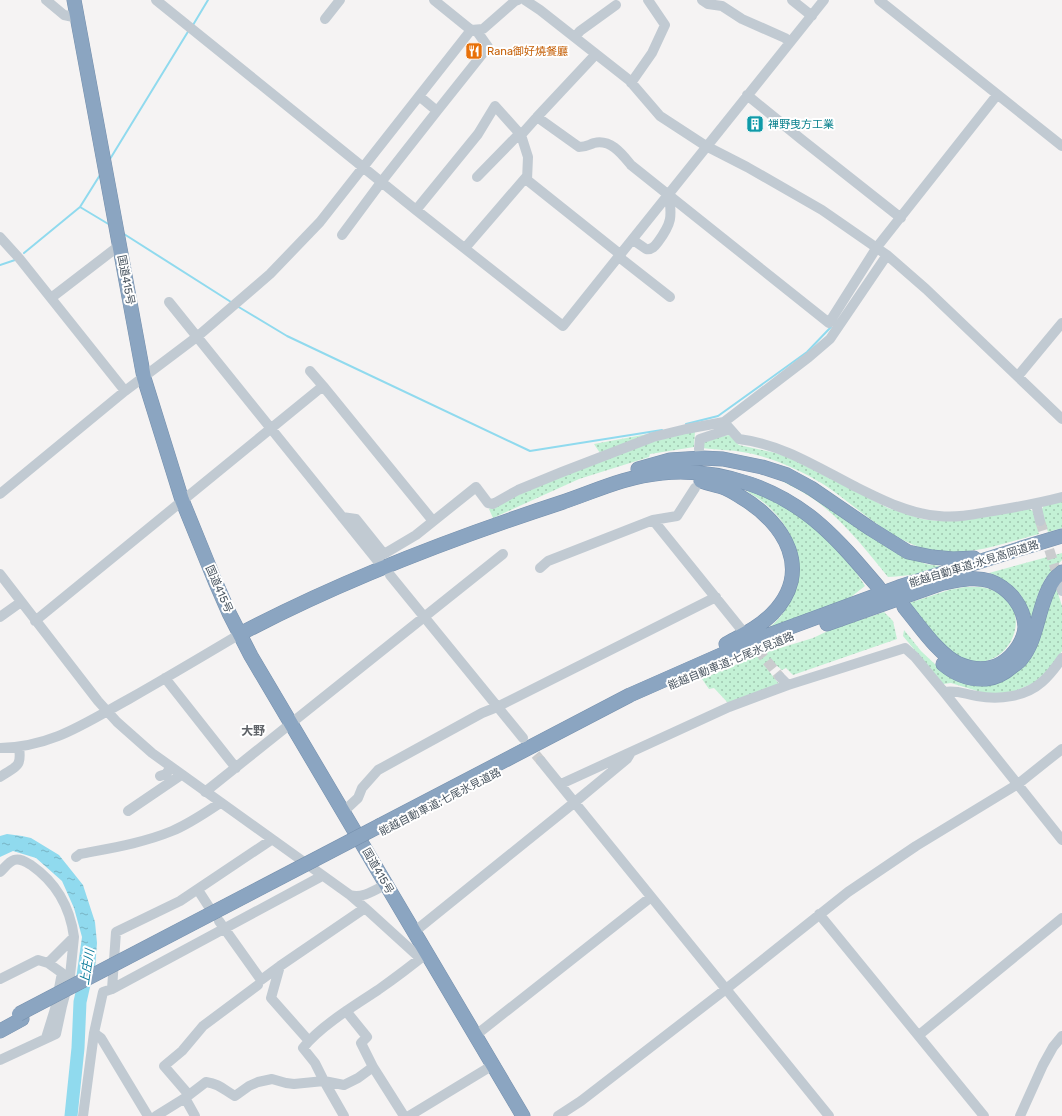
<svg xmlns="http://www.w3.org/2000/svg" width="1062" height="1116" font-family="Rubik,'Noto Sans JP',sans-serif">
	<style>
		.grass { fill: url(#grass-dots) }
		.water { fill: url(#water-ripples) }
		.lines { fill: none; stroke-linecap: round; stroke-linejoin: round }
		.stream { stroke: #90daee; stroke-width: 2 }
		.river { stroke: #90daee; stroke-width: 13 }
		.minor-tunnel { stroke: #caccce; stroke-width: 10; stroke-dasharray: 10 5; stroke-linecap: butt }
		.highway-casing { stroke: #7690ad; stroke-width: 15 }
		.minor { stroke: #c1cad2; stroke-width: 10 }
		.highway { stroke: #8ba5c1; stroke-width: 14 }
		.highway-bridge-casing { stroke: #7690ad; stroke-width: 15; stroke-linecap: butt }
		.highway-bridge { stroke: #8ba5c1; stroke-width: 14 }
		.labels { text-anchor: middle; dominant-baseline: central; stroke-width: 4; stroke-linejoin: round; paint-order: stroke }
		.food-label { font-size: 11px; fill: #c56008; stroke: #fff; text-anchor: start }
		.culture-label { font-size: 11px; fill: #0d838f; stroke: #fff; text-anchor: start }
		.street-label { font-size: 11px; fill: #4a5661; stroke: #fff }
		.neighbourhood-label { font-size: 12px; font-weight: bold; fill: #5f6368; stroke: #fff }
		.water-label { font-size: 12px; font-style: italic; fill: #0c7c9b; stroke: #fff }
	</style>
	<defs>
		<pattern id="grass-dots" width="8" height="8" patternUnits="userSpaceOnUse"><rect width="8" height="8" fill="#c3f1d5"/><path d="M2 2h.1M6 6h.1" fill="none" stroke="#a0c6b0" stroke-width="1.8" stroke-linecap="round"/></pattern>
		<pattern id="water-ripples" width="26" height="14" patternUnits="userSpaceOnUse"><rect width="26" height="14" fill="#90daee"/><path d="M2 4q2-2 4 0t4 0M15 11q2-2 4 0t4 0" fill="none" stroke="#78b4c4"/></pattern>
	</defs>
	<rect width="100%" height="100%" fill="#f5f3f3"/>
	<path class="grass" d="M 695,431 L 694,447 L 650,454 L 649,457 L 579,479 L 493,518 L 489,509 L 544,483 L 655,441 Z
		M 648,434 L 600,453 L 594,444 Z
		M 729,435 L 739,445 L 776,453 L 794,460 L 888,508 L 922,519 L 938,521 L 1027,508 L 1033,511 L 1039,534 C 1008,542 974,555 941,552 C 895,547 860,508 823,484 C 802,471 778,460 753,454 C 737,450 719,450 702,448 L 703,440 Z
		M 762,471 L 790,482 L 903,555 L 926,564 L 946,567 C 927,573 909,576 888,577 C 867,551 846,524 819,503 C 802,490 781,481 762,471 Z
		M 744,489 C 755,493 766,496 776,501 C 812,521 844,551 865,586 L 847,600 L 827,606 L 766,630 C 771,626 776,622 780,617 C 809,581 802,538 769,507 C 762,500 752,495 744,489 Z
		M 1062,500 L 1062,528 L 1048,532 L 1041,511 L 1044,505 Z
		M 1062,553 L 1062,560 L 1045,579 L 1038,594 L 1030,627 C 1028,597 1016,584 989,573 Z
		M 965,587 C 974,587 983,586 992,590 C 1042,609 1005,683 958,656 C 939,645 923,620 909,603 L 949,590 Z
		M 1056,587 L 1062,606 L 1062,651 L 1053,665 L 1034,683 L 1010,693 L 987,694 L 951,683 L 943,684 L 903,636 L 904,630 L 921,651 L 938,667 L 986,684 Z
		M 884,612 L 893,621 L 897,639 L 793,675 L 786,668 L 782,670 L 776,665 L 768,670 L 779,684 L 728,703 L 714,688 L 709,689 L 702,679 L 764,653 L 813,638 L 830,630 Z"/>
	<path class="water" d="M 7,834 L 22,836 L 31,838 L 59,855 L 83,885 L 95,922 L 97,943 L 95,969 L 76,979 L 82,937 L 74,908 L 62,881 L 36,858 L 13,851 L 0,857 L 0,836 Z"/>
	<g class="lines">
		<path class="stream" d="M 193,25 L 208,0
			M 110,159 L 189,30
			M 80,207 L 110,225
			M 124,234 L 231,302
			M 24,253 L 80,207 L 100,175
			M 0,265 L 15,260
			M 237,306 L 287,336 L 530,451 L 662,430
			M 686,424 L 718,416 L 807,352 L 831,327"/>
		<path class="river" d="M 71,1116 L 78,1048 L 80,1002 L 87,971"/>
		<path class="minor-tunnel" d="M 1040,521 L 1059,580
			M 748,638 L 780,677
			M 526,743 L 541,761"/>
		<defs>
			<path id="highway" d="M 74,0 L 144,378 L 182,500 L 215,581 L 229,613 L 251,656 L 523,1116
				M 638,469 L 670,460 L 702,458 L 723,459 L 762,467 L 787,475 L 811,488 L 871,529 L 908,552 L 932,557 L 953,559 L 974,558
				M 701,481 C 709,484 718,485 725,488 C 730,490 736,494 741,497 C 785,523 814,571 772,614 C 758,628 742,635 726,644
				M 904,607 C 919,625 938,654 959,664 C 983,674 1004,668 1018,647 C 1021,642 1025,634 1025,627 C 1024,606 1009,588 990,581 C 975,576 959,580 944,583
				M 827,624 L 943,583
				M 240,634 C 342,580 450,539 560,503 C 596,491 623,477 662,473 C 691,470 723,475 750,484 C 809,504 840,542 879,588
				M 943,664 C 955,674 970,680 986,679 C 996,678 1005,673 1013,666 C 1016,664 1020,661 1022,658 C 1038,639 1038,603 1053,581 C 1055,577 1059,575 1062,572
				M 381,825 L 630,695 L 714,658 L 755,640 L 899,587 L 1022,548 L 1062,536
				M 0,1031 L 22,1019"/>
		</defs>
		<use href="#highway" class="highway-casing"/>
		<path class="minor" d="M 46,0 L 64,15 L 78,18
			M 156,0 L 416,210 L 563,326 L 824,0
			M 434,0 L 471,30 L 483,29 L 515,1 L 518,0
			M 525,0 L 540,10 L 629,80 L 660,116 L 706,146 L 747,167 L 822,210 L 887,255 L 926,289 L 1062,419
			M 702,0 L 708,4 L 722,6 L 742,19 L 785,38 L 790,42
			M 792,0 L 812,16
			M 879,0 L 1062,146
			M 325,19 L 340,0
			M 575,37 L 580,31 L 616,5
			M 631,83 L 652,53 L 665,25 L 648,0
			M 747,95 L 801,139 L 901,218
			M 419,96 L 437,111 L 488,47 L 476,30
			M 537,117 L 596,54
			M 521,135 L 528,157 L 527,180 L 621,255
			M 477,177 L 520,133
			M 416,210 L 478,134 L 495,106 L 521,135 L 537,117 L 579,147 C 587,147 588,145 594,143 C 611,139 622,154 631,165 L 829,323 L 877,247 L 997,95
			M 342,235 L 382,181 L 437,111
			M 0,237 L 19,258 L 125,391
			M 633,240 L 646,249 C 652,250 655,246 658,242 C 672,223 672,217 669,195
			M 465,248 L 527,176
			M 619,257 L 670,297
			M 51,298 L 120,245
			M 169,302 L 381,565
			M 1018,376 L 1062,323
			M 323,386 L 433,521
			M 724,422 L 739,439 C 781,444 817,467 854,486 C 880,499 909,514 939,516 C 957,518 976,514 993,511 C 1017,507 1039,503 1062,497
			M 699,449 L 700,439 L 730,429
			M 0,494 L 125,391 L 198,336 L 270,274 L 320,222 L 471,30
			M 1036,504 L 1040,521
			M 342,517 L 356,519 L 384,554 L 416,535 L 476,487 L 488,503 L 493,504 L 518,490 L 562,472 L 653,437 L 686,429 L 724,422 L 809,357 L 830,339 L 887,255
			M 653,520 L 741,629
			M 540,568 L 548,561 L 653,520 L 677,516 L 695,488
			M 0,574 L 98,701 L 117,722 L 152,753 L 350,895 C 362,899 375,890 385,885
			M 390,575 L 523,738
			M 1060,584 L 1062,591
			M 0,617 L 21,602
			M 35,621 L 323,386 L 310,371
			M 780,677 L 788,685
			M 165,678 L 236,768
			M 944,692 C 958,690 964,694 977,696 C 999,700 1025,697 1042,682 C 1050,675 1056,667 1062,658
			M 0,748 C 52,747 85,723 129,699 C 166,678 203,656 240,634
			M 541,761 L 829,1116
			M 160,776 L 166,774 L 171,767
			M 0,777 C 16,766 22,768 19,747
			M 561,784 L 729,707 L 788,685 L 905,648 L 915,657 L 944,692 L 1062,840
			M 205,792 L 503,554
			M 128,811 L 181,775
			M 343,812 L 358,798 L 362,788 L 378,770 L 482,713 L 497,707 L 716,597
			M 271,840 L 180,901 L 116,932 L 112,989 L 322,876
			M 76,857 L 80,854 C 111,848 143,843 172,831 C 189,824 205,813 220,803
			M 0,872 C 4,869 8,862 14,860 C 20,858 26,862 31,865 C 57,883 70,907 74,937
			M 198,890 L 209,907
			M 365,908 L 420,958
			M 819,914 L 984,1116
			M 219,921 L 261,980 L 280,966 L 271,998 L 309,1041
			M 414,932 L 575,802 L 627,759 L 630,754
			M 280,966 L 365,908 L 350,895
			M 0,979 L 38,960 L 48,963 L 74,937 L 70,976 L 62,1006 L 56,1034 L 0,1060
			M 258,985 L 203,1026 L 182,1051 L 164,1066 L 189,1095 L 206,1082 C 220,1084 224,1090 235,1096 L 249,1086 L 258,1082 L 272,1079 L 286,1083 L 294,1084 L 324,1081 L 315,1063 L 303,1048 C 319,1027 355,1005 378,990 C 395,978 411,966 427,953
			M 112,989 L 103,992 L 94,1033 L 101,1038 L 148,1116
			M 346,1011 L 367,1037 L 361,1043 L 373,1067
			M 476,1035 L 651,897
			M 919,1035 L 1062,918
			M 46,1038 L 55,1009 L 62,973 L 48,963
			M 324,1081 L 344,1085 L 358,1078 L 373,1067 L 404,1116
			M 324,1081 L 344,1116
			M 189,1095 L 185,1098 L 195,1116
			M 83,1116 L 94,1033
			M 156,1116 L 185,1098
			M 409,1116 L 493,1065
			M 558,1116 L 581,1101 L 726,989 L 848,892 L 916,846 L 1018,784 L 1062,749
			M 1020,1116 L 1043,1065 L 1053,1047 L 1062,1036"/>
		<use href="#highway" class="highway"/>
		<defs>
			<path id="highway-bridge" d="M 19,1014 L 381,825"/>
		</defs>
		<use href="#highway-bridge" class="highway-bridge-casing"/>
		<use href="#highway-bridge" class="highway-bridge"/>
	</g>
	<defs>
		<symbol id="restaurant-square" viewBox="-11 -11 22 22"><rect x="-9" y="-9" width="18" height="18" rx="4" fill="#e8710a" stroke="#fff"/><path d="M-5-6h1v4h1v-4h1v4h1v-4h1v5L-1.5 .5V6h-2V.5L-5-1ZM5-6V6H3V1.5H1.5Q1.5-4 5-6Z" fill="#fff"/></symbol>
		<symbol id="building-square" viewBox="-11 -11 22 22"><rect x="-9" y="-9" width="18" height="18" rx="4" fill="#0f9aa8" stroke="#fff"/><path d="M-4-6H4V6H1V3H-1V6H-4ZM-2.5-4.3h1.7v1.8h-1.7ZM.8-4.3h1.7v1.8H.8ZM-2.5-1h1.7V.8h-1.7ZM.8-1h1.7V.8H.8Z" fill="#fff"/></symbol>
	</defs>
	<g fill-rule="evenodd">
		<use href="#restaurant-square" x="464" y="41" width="20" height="20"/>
		<use href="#building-square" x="745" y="114" width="20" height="20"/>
	</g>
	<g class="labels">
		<g class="food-label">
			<text x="487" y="51">Rana御好燒餐廳</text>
		</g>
		<g class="culture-label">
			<text x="768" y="124">禅野曳方工業</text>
		</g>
		<g class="street-label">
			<text transform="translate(126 280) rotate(79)">国道415号</text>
			<text transform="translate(974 564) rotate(-17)">能越自動車道;氷見高岡道路</text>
			<text transform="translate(219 589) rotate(66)">国道415号</text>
			<text transform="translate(731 661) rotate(-22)">能越自動車道;七尾氷見道路</text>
			<text transform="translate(440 802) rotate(-27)">能越自動車道;七尾氷見道路</text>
			<text transform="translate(378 871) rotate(60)">国道415号</text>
		</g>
		<g class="neighbourhood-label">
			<text x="253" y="731">大野</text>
		</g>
		<g class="water-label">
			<text transform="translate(87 967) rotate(-81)">上庄川</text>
		</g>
	</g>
</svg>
